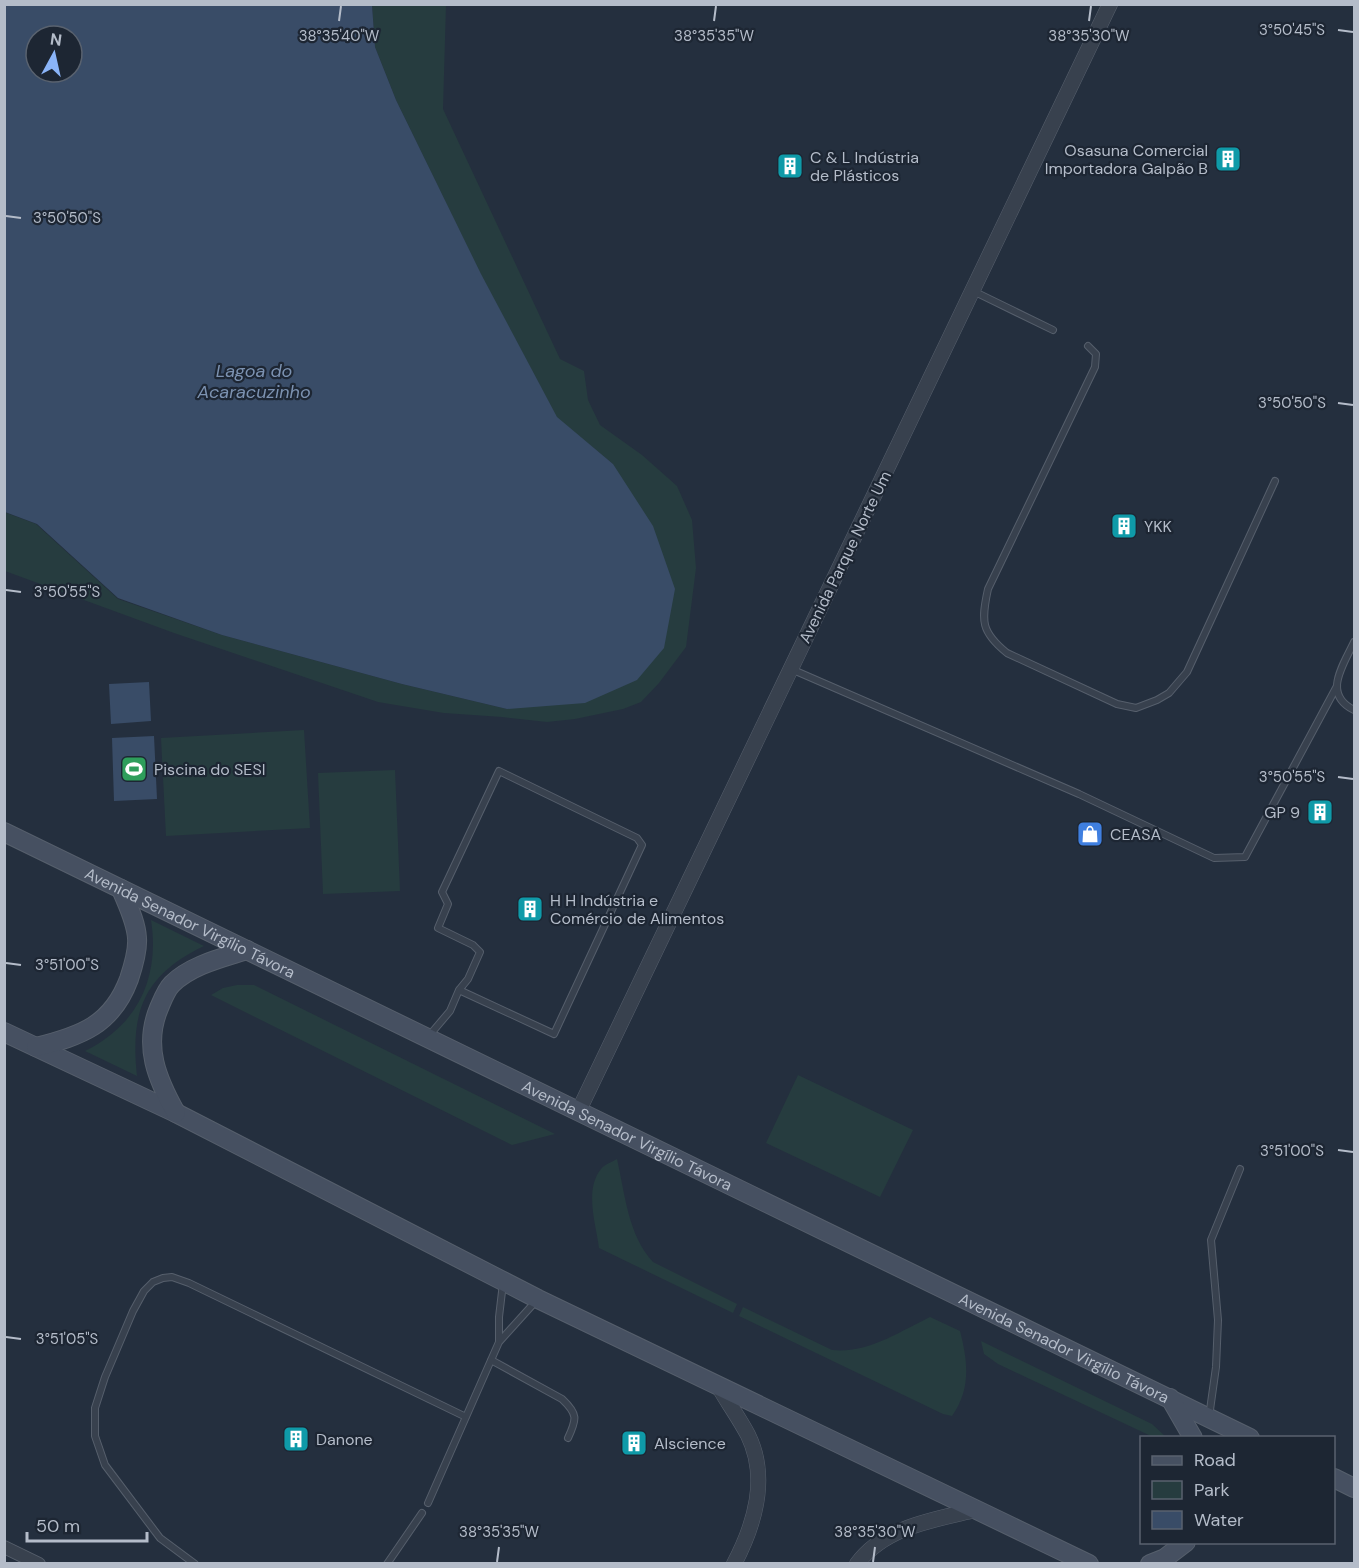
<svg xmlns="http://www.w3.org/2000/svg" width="1359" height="1568" font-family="'DM Sans',sans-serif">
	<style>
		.green { fill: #263c3f }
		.water { fill: #394c67; fill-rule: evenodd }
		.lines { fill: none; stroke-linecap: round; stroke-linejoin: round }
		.service-casing { stroke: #565f6c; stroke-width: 8 }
		.minor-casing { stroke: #565f6c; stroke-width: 14 }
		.tertiary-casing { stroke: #565f6c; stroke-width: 16 }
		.secondary-casing { stroke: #565f6c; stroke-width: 20 }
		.service { stroke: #38414e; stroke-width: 6 }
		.minor { stroke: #38414e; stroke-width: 12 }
		.tertiary { stroke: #38414e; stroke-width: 15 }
		.secondary { stroke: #465061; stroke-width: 18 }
		.ticks { fill: none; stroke: #b4bcc9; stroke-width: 2 }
		.labels { text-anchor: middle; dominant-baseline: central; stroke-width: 4.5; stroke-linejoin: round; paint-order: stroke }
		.poi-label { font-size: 16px; fill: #b4bcc9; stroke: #1d2633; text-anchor: start }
		.street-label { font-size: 16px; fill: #b4bcc9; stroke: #1d2633 }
		.water-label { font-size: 18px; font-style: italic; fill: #7c92b1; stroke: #1d2633 }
		.ticks-label { font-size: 15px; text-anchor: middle; fill: #b4bcc9; stroke: #1d2633; stroke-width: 4.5; stroke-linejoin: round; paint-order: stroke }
	</style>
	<rect width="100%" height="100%" fill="#242f3e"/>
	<path class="green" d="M 372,5 L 446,5 L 443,109 L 560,359 L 584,371 L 588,400 L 600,425 L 642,455 L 677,486 L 692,520 L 696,568 L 686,647 L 659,683 L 641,702 L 623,709 L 575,719 L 547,722 L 502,717 L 444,713 L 378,702 L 174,633 L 5,571 L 4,512 L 36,524 L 118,599 L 222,635 L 402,684 L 507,709 L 613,464 L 557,418 L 481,275 L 396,100 L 375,47 Z
		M 304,730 L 310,828 L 166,836 L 161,738 Z
		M 395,770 L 400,891 L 323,894 L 318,773 Z
		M 151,920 L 204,946 C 144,975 130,1011 137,1076 L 85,1051 C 138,1025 160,977 151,920 Z
		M 237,985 L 254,985 L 555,1134 L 512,1145 L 211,995 L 223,988 Z
		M 798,1075 L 913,1130 L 880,1197 L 766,1143 Z
		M 617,1159 C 625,1194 628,1235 653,1262 L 737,1304 L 733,1313 L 599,1248 C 596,1224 584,1190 601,1169 C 605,1164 612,1162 617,1159 Z
		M 743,1307 L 832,1350 C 867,1354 899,1332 930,1317 L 960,1331 C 968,1362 971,1389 952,1416 L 943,1414 L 739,1316 Z
		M 981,1341 L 1152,1424 L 1166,1437 L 1153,1437 L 998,1364 L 984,1354 Z"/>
	<path class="water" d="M 4,5 L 372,5 L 375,47 L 396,100 L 481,274 L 557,417 L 613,464 L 653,526 L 675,589 L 664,648 L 637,680 L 585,703 L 507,709 L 402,684 L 222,635 L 118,598 L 37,524 L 5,512 ZM 36,36 L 72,36 L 72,72 L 36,72 Z
		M 149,682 L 151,721 L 111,724 L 109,684 Z
		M 154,736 L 157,799 L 114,801 L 112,738 Z"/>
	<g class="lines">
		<defs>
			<path id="service" d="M 973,291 L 1053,330
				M 1088,346 L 1096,354 L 1095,367 L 988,589 C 981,621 981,632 1007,653 L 1117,704 L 1136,708 L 1157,700 L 1169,693 L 1187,672 L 1275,481
				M 1354,642 C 1343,666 1322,694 1354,710
				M 791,669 L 1079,794 L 1214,858 L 1245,857 L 1337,686
				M 428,1037 L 450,1011 L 459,990 L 468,979 L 480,952 L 473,945 L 438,928 L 448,904 L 442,892 L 499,771 L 637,838 L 642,845 L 554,1034 L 459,990
				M 499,1342 L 499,1317 L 503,1283
				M 491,1360 L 562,1399 C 578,1414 577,1419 568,1438
				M 1209,1417 L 1216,1367 L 1218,1320 L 1211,1240 L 1240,1169
				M 428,1503 L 499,1342 L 536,1301
				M 195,1564 L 160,1538 L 105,1465 L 95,1436 L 95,1408 L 105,1377 L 133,1311 L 144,1291 L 153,1282 L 163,1278 L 172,1277 L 189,1283 L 466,1417
				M 387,1564 L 422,1513"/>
			<path id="minor" d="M 4,1547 L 39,1564"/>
			<path id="tertiary" d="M 579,1110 L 1110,4
				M 719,1387 C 728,1403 739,1418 748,1435 C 769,1478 755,1524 734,1564
				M 857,1564 C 884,1527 933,1520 975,1510"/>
			<g id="secondary">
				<path id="s1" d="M 4,832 L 1250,1438"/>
				<path d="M 4,1032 L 176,1113 L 538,1299 L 1089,1564"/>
				<path d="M 36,1047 C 81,1036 112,1025 129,979 C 133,967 138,950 137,938 C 136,921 127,904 121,889"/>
				<path d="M 176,1113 C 157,1079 143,1046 159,1008 C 162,1001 166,990 172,984 C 191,965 222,958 247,950"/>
				<path d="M 1170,1398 L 1193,1438"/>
				<path d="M 1334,1478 L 1354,1488"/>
				<path d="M 1150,1564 L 1165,1558 L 1186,1542"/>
			</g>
		</defs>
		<use href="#service" class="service-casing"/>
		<use href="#minor" class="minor-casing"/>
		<use href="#tertiary" class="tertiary-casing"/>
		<use href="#secondary" class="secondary-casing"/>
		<use href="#service" class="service"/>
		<use href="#minor" class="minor"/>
		<use href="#tertiary" class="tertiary"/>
		<use href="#secondary" class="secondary"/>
	</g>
	<path class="ticks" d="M 339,21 L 341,6M 714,21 L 716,6M 1089,21 L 1091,6M 1338,30 L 1353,32M 6,216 L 21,218M 1338,403 L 1353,405M 6,590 L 21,592M 1338,777 L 1353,779M 6,963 L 21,965M 1338,1150 L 1353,1152M 6,1337 L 21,1339M 497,1562 L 499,1547M 873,1562 L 875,1547"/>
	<defs>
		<symbol id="building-square" viewBox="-11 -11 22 22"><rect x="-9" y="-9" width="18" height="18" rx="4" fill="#0f9aa8" stroke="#1d2633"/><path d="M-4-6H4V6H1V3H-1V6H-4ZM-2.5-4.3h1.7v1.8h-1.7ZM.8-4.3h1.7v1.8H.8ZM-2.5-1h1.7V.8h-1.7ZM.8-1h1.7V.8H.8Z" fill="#fff"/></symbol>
		<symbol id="stadium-square" viewBox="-11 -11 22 22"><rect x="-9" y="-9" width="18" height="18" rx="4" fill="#2e9e5b" stroke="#1d2633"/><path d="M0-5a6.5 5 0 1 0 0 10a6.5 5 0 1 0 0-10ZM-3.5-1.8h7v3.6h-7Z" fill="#fff"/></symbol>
		<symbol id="shop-square" viewBox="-11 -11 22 22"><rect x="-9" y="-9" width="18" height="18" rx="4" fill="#3f7fe0" stroke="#1d2633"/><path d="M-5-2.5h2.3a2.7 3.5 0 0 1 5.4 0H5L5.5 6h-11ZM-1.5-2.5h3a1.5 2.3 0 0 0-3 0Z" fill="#fff"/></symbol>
	</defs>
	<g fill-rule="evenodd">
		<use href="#building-square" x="1213" y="144" width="30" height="30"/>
		<use href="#building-square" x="775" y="151" width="30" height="30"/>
		<use href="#building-square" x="1109" y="511" width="30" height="30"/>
		<use href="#stadium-square" x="119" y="754" width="30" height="30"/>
		<use href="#building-square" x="1305" y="797" width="30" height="30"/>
		<use href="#shop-square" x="1075" y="819" width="30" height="30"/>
		<use href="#building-square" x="515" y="894" width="30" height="30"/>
		<use href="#building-square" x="281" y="1424" width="30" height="30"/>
		<use href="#building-square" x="619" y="1428" width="30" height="30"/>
	</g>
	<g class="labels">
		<g class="poi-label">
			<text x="1208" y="150" text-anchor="end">Osasuna Comercial<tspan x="1208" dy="18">Importadora Galpão B</tspan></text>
			<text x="810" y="157">C &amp; L Indústria<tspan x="810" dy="18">de Plásticos</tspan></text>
			<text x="1144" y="526">YKK</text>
			<text x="154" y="769">Piscina do SESI</text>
			<text x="1300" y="812" text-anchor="end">GP 9</text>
			<text x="1110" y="834">CEASA</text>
			<text x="550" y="900">H H Indústria e<tspan x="550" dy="18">Comércio de Alimentos</tspan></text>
			<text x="316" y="1439">Danone</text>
			<text x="654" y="1443">Alscience</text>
		</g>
		<g class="street-label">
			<text transform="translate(845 557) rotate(-64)">Avenida Parque Norte Um</text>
			<text stroke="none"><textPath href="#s1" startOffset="207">Avenida Senador Virgílio Távora</textPath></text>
			<text stroke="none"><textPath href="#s1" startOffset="693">Avenida Senador Virgílio Távora</textPath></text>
			<text stroke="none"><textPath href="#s1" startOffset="1179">Avenida Senador Virgílio Távora</textPath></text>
		</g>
		<g class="water-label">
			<text x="254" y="371">Lagoa do<tspan x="254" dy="21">Acaracuzinho</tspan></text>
		</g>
	</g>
	<g class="ticks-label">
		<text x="1292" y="35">3°50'45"S</text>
		<text x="339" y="41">38°35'40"W</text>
		<text x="714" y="41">38°35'35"W</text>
		<text x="1089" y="41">38°35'30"W</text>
		<text x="67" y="223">3°50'50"S</text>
		<text x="1292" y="408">3°50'50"S</text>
		<text x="67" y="597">3°50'55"S</text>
		<text x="1292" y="782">3°50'55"S</text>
		<text x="67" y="970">3°51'00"S</text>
		<text x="1292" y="1156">3°51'00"S</text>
		<text x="67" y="1344">3°51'05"S</text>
		<text x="499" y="1537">38°35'35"W</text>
		<text x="875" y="1537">38°35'30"W</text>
	</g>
	<rect width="1359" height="1568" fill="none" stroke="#b4bcc9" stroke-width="12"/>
	<rect x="1140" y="1436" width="195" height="108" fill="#1d2633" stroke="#59626f" stroke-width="1.5"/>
	<rect x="1152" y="1456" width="30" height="9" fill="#465061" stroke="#59626f" stroke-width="1.5"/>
	<text x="1194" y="1466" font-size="18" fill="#b4bcc9">Road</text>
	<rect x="1152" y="1481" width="30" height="18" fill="#263c3f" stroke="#59626f" stroke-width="1.5"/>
	<text x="1194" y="1496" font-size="18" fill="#b4bcc9">Park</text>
	<rect x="1152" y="1511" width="30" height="18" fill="#394c67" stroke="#59626f" stroke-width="1.5"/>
	<text x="1194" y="1526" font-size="18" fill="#b4bcc9">Water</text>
	<g transform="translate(54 54) rotate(8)"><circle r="28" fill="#1d2633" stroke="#59626f" stroke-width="1.5"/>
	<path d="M0-4.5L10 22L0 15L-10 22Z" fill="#8ab4f8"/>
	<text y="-9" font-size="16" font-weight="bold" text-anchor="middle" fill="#b4bcc9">N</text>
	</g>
	<path d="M27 1532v9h120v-9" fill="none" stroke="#b4bcc9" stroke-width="3"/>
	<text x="36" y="1532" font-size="18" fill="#b4bcc9" stroke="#1d2633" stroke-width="4.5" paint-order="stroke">50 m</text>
</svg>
